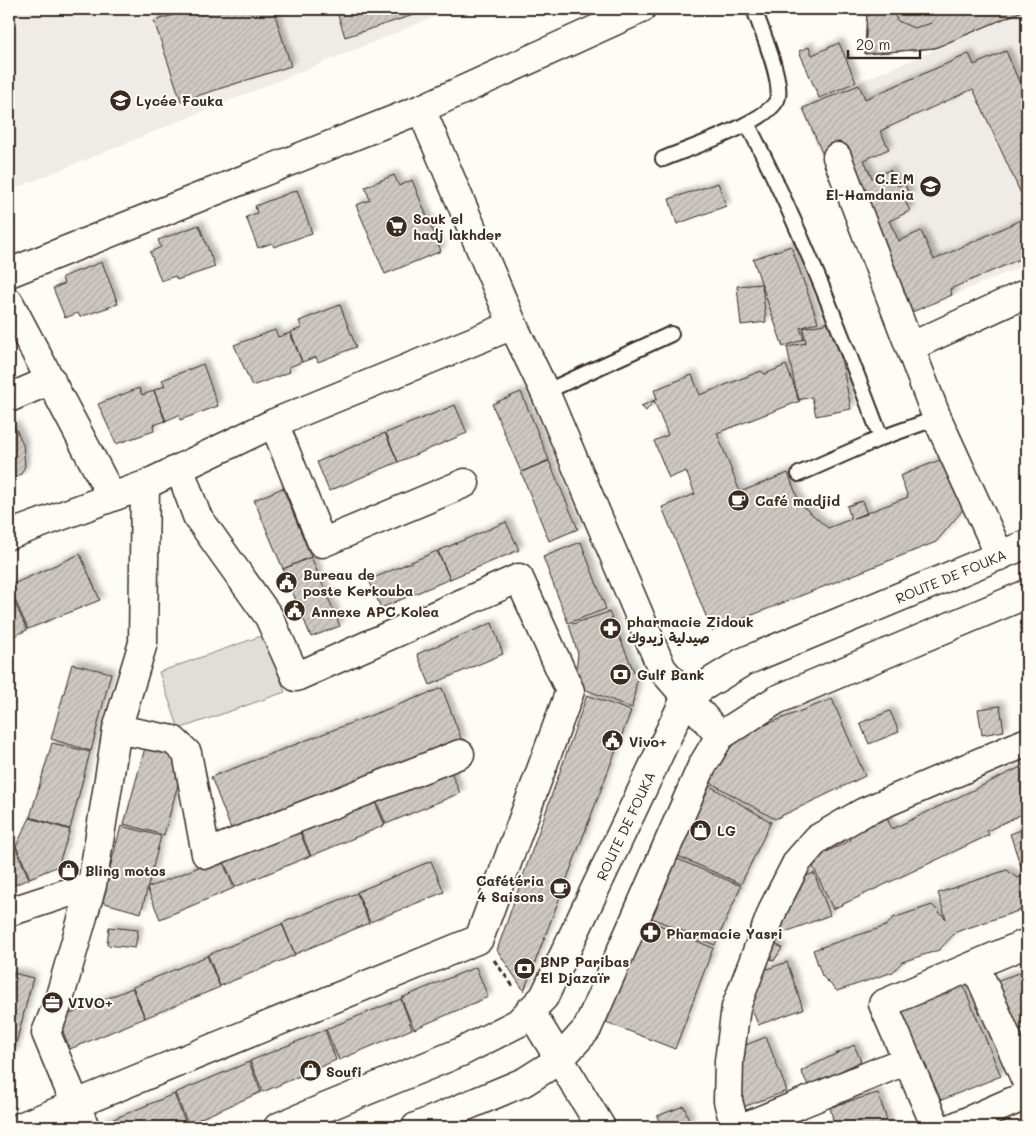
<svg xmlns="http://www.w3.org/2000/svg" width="1036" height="1136" font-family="Mali,'Playpen Sans Arabic',sans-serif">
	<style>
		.built { fill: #efece7 }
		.park { fill: #e1ded7; stroke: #8e847a }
		.building { fill: url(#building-hatch); stroke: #3b2a1e; filter: url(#shadow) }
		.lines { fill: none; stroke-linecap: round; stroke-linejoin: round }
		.service-casing { stroke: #3b2a1e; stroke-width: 18 }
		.minor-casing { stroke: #3b2a1e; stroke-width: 31 }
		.secondary-casing { stroke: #3b2a1e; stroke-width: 31 }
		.path { stroke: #3b2a1e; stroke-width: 3; stroke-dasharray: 5 4; stroke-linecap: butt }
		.service { stroke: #fdfcf7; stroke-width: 14 }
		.minor { stroke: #fdfcf7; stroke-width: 28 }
		.secondary { stroke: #fdfcf7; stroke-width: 28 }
		.labels { text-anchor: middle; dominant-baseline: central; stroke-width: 4; stroke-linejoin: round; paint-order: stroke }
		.poi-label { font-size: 14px; font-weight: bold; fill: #3b2a1e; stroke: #fdfcf7; text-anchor: start }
		.street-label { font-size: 14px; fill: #3b2a1e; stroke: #fdfcf7 }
	</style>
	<defs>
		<pattern id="building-hatch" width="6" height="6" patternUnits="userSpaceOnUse" patternTransform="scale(1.25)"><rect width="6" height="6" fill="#cdc8c2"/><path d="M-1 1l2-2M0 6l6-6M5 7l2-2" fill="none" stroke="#b1aca6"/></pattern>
		<filter id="shadow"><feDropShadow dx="4.5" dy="-4.5" stdDeviation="2.5" flood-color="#0004"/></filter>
	</defs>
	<rect width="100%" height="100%" fill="#fdfcf7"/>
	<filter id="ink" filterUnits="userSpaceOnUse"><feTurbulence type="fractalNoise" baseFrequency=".02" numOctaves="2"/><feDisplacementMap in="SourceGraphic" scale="10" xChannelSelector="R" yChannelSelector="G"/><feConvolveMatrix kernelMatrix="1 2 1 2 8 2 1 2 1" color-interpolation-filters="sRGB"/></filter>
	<g filter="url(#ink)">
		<path class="built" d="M 9,9 L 454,9 L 9,191 Z
			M 1027,11 L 1027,264 L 892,321 L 800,107 Z"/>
		<path class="park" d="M 264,635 L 285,692 L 179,729 L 159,672 Z"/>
		<path class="building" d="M 192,9 L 273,9 L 291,66 L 181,101 L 154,21 Z
			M 336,9 L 432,9 L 345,37 Z
			M 867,9 L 1027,9 L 935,48 L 865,54 Z
			M 867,9 L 1027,9 L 935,48 L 865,54 Z
			M 890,9 L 942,9 L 932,23 L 914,28 L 898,21 Z
			M 839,43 L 856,82 L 819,98 L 799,51 L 809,47 L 812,55 Z
			M 1006,51 L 1027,101 L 1027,207 L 973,89 L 880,131 L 889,149 L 864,160 L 872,178 L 890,170 L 898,186 L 904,183 L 910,196 L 904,199 L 910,211 L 889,221 L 899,241 L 921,231 L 934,260 L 1027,217 L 1027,256 L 950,289 L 952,295 L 893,320 L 803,108 L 859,85 L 865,99 L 969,54 L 974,65 Z
			M 394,175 L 399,186 L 412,180 L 441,251 L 385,274 L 356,205 L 370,200 L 365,187 Z
			M 718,183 L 726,206 L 677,224 L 669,199 Z
			M 297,190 L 312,233 L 274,247 L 272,243 L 258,248 L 246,217 L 257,213 L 255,206 Z
			M 199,225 L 215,267 L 177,280 L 175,276 L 161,281 L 150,252 L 161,247 L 158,240 Z
			M 791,246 L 818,322 L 800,328 L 804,339 L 783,347 L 753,259 Z
			M 102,262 L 118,304 L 80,317 L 78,313 L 65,318 L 53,288 L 64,284 L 62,277 Z
			M 762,284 L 766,322 L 741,325 L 737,286 Z
			M 340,305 L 356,347 L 318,362 L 316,357 L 302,362 L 291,332 L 302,328 L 299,321 Z
			M 834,322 L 851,409 L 816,416 L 812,397 L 798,400 L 787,347 L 806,343 L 803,328 Z
			M 275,330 L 278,337 L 290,333 L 302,362 L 289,367 L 290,372 L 252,386 L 234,345 Z
			M 203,364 L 218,406 L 180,420 L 179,415 L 165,421 L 154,390 L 165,386 L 162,380 Z
			M 786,365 L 800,401 L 717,433 L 740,492 L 788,473 L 800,504 L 828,528 L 908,497 L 900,476 L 942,459 L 954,490 L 959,488 L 966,506 L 936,542 L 712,631 L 662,507 L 695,494 L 686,471 L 669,478 L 654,441 L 668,435 L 654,401 L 646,411 L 641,406 L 657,399 L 654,390 L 692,375 L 700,395 L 761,371 L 765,374 Z
			M 139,388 L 142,395 L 154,391 L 166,421 L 153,425 L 154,431 L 116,444 L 98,404 Z
			M 521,392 L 549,460 L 521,472 L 492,404 Z
			M 455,405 L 467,433 L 398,462 L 386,433 Z
			M 14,425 L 23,444 L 25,466 L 21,474 L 12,480 L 9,474 L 9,428 Z
			M 385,433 L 398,462 L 329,491 L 317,462 Z
			M 549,461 L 578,529 L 549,541 L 521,472 Z
			M 283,488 L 311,557 L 283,569 L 254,500 Z
			M 862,501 L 867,514 L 851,519 L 847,506 Z
			M 506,522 L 519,550 L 450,579 L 438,551 Z
			M 581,542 L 606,609 L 568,623 L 543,557 Z
			M 437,551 L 450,579 L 381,608 L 369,580 Z
			M 80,554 L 100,600 L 28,629 L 9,586 Z
			M 311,557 L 340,626 L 311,637 L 283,569 Z
			M 9,590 L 27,630 L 9,638 Z
			M 609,612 L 637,679 L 632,708 L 574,685 L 578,654 L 569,625 Z
			M 492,623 L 503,654 L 430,685 L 417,654 Z
			M 72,664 L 111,673 L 91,751 L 51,739 Z
			M 442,688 L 462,741 L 231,829 L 211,777 Z
			M 587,695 L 631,711 L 524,991 L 497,950 Z
			M 832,699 L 865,776 L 775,819 L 704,779 L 728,749 L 757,728 Z
			M 1000,706 L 1004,731 L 982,735 L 978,709 Z
			M 890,711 L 899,732 L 869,744 L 860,723 Z
			M 52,743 L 90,752 L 70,829 L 30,817 Z
			M 145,748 L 185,759 L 164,835 L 124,824 Z
			M 447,763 L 460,793 L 386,824 L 373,794 Z
			M 1027,764 L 1027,808 L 1023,810 L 1024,813 L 987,831 L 989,835 L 833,909 L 810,860 L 851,840 L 848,834 L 886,816 L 892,829 Z
			M 703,782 L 771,822 L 741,884 L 671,853 Z
			M 372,795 L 385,825 L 311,856 L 298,825 Z
			M 30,818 L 70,830 L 58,866 L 30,878 L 16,846 Z
			M 121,826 L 161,836 L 141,913 L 101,902 Z
			M 297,826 L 310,856 L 235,887 L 222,857 Z
			M 1027,828 L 1027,908 L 956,932 L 939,950 L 902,962 L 893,972 L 837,991 L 822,976 L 813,950 L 886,926 L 893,918 L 932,905 L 946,919 L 938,893 L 1007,870 L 1017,878 L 1024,876 L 1010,834 Z
			M 15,846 L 29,879 L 9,887 L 9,849 Z
			M 670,856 L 741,886 L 715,945 L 645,915 Z
			M 221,858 L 234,888 L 160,919 L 147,888 Z
			M 431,861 L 444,892 L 370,922 L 357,892 Z
			M 814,873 L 830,915 L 783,933 L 767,891 Z
			M 357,893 L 369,923 L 295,954 L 282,923 Z
			M 643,918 L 713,948 L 675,1049 L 603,1021 Z
			M 282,924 L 295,955 L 220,986 L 208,955 Z
			M 109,927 L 138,930 L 135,948 L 107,945 Z
			M 766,938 L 782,948 L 774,961 L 757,951 Z
			M 207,956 L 220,987 L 145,1018 L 133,987 Z
			M 787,962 L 803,1009 L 758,1025 L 746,992 L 761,986 L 756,973 Z
			M 476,967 L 488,997 L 414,1029 L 401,998 Z
			M 1027,970 L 1027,1027 L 1012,1032 L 993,982 Z
			M 9,972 L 33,978 L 13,1055 L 9,1054 Z
			M 963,985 L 1001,1076 L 939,1101 L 901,1011 Z
			M 132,988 L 145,1018 L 70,1049 L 58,1019 Z
			M 401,999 L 412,1029 L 339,1060 L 326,1029 Z
			M 325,1030 L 336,1060 L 263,1092 L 250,1061 Z
			M 766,1037 L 787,1091 L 738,1109 L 733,1050 Z
			M 854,1045 L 861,1061 L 809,1087 L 801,1071 Z
			M 249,1062 L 261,1092 L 188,1124 L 175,1093 Z
			M 878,1093 L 889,1127 L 823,1127 L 834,1124 L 830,1107 Z
			M 174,1094 L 186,1124 L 179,1127 L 100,1127 L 99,1125 Z
			M 684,1106 L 690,1123 L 679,1127 L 661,1127 L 657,1116 Z"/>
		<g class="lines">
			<defs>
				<path id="service" d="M 748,125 C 800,226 841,332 881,438
					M 663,159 C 686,149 773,121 778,97 C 782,78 761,29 754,9
					M 545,392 L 671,334
					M 799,474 L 881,438 L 937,418"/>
				<path id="minor" d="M 421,109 L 513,325 L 545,392 L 662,669 L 720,736
					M 837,157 L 937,418 L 1000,556
					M 9,273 L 421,109 L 641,9
					M 9,302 L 112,497
					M 910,347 L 1027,293
					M 9,398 L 51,380
					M 274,423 L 322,543 L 465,483
					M 9,535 L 145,485 L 274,423 L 513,325
					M 117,729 L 173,740 L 187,753 L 206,854 L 460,754
					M 9,912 L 92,885
					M 975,965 L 1027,1083
					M 530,1011 L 601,1127
					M 20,1127 L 479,939 L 570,691 L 519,578 L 296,677 L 269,617 L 197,516 L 180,470
					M 85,1127 L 46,1033 L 58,1003 L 92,885 L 117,729 L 143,643 L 145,485
					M 735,1127 L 728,1101 L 729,1061 L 736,1007 L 774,907 L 797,862 L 817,839 L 864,812 L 1027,742
					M 744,1127 L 907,1060
					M 936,1127 L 883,1004 L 1027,943
					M 954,1127 L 1027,1095"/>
				<g id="secondary">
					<path id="s1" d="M 278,1127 L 461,1052 L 518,1023 L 544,997 L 686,697 L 743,662 L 1027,544"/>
					<path d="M 416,1127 L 524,1082 L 559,1060 L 587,1029 L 702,766 L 720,736 L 776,700 L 1027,594"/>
				</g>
			</defs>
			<use href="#service" class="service-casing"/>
			<use href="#minor" class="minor-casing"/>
			<use href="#secondary" class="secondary-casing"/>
			<path class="path" d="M 494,960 L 515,989"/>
			<use href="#service" class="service"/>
			<use href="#minor" class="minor"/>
			<use href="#secondary" class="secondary"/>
		</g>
	</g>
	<defs>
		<symbol id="school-disc" viewBox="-11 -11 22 22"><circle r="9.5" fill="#3b2a1e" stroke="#fdfcf7"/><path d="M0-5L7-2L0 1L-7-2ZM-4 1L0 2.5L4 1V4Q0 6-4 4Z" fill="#fff"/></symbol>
		<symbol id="supermarket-disc" viewBox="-11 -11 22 22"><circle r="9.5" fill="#3b2a1e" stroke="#fdfcf7"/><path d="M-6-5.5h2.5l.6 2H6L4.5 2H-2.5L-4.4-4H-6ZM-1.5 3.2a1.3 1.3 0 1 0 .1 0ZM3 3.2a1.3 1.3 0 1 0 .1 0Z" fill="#fff"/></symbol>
		<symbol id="cafe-disc" viewBox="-11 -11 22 22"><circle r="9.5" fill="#3b2a1e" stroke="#fdfcf7"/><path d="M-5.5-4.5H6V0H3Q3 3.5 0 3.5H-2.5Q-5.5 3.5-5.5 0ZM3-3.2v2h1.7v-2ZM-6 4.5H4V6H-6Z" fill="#fff"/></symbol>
		<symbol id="civic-disc" viewBox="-11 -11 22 22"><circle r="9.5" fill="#3b2a1e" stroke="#fdfcf7"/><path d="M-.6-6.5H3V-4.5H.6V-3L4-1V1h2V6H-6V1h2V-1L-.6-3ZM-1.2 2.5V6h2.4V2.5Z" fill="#fff"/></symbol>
		<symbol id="pharmacy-disc" viewBox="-11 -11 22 22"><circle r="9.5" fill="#3b2a1e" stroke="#fdfcf7"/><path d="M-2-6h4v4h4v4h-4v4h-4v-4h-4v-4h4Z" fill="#fff"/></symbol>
		<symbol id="bank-disc" viewBox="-11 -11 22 22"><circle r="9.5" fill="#3b2a1e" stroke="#fdfcf7"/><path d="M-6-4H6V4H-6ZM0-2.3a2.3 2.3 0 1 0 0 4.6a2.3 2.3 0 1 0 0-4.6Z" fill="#fff"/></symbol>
		<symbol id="shop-disc" viewBox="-11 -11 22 22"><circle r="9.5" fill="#3b2a1e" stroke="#fdfcf7"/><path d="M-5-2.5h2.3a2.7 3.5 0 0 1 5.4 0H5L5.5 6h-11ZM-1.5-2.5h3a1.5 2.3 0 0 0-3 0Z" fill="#fff"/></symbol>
		<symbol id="office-disc" viewBox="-11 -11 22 22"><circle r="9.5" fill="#3b2a1e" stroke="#fdfcf7"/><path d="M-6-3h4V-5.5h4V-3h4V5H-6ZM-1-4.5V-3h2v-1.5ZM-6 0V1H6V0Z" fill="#fff"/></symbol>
	</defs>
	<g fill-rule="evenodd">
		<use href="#school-disc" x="108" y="88" width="25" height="25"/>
		<use href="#school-disc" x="918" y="174" width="25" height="25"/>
		<use href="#supermarket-disc" x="384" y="214" width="25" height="25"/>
		<use href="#cafe-disc" x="726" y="488" width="25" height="25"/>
		<use href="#civic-disc" x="274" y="570" width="25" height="25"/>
		<use href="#civic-disc" x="282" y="598" width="25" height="25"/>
		<use href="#pharmacy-disc" x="598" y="616" width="25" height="25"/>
		<use href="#bank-disc" x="608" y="662" width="25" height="25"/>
		<use href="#civic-disc" x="600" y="728" width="25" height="25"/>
		<use href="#shop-disc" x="688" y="818" width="25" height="25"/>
		<use href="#shop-disc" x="56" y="858" width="25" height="25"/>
		<use href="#cafe-disc" x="548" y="876" width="25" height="25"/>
		<use href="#pharmacy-disc" x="638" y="920" width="25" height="25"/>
		<use href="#bank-disc" x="512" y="956" width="25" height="25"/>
		<use href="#office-disc" x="40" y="990" width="25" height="25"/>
		<use href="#shop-disc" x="298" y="1058" width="25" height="25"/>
	</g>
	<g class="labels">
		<g class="poi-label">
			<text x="136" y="100">Lycée Fouka</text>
			<text x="914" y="178" text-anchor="end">C.E.M<tspan x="914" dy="16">El-Hamdania</tspan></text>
			<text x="413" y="218">Souk el<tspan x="413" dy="16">hadj lakhder</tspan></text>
			<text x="755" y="500">Café madjid</text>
			<text x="303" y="574">Bureau de<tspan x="303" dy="16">poste Kerkouba</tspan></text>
			<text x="311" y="611">Annexe APC Kolea</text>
			<text x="627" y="621">pharmacie Zidouk<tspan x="627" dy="16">صيدلية زيدوك</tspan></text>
			<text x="637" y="674">Gulf Bank</text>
			<text x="629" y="741">Vivo+</text>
			<text x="717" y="830">LG</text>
			<text x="85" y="870">Bling motos</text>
			<text x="544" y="880" text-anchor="end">Cafétéria<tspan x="544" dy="16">4 Saisons</tspan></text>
			<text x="666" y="933">Pharmacie Yasri</text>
			<text x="540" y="961">BNP Paribas<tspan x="540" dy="16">El Djazaïr</tspan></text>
			<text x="68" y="1002">VIVO+</text>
			<text x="326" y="1071">Soufi</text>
		</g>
		<g class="street-label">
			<text stroke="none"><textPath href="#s1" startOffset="922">ROUTE DE FOUKA</textPath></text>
			<text stroke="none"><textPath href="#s1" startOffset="488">ROUTE DE FOUKA</textPath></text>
		</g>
	</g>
	<rect width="1036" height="1136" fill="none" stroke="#fdfcf7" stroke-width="30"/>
	<rect x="15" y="15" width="1006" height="1106" fill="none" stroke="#3b2a1e" stroke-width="2" filter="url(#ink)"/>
	<path d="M848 50v8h72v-8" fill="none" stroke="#3b2a1e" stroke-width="2.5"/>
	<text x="856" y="50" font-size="15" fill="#3b2a1e" stroke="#fdfcf7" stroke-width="4" paint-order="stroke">20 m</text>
</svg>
